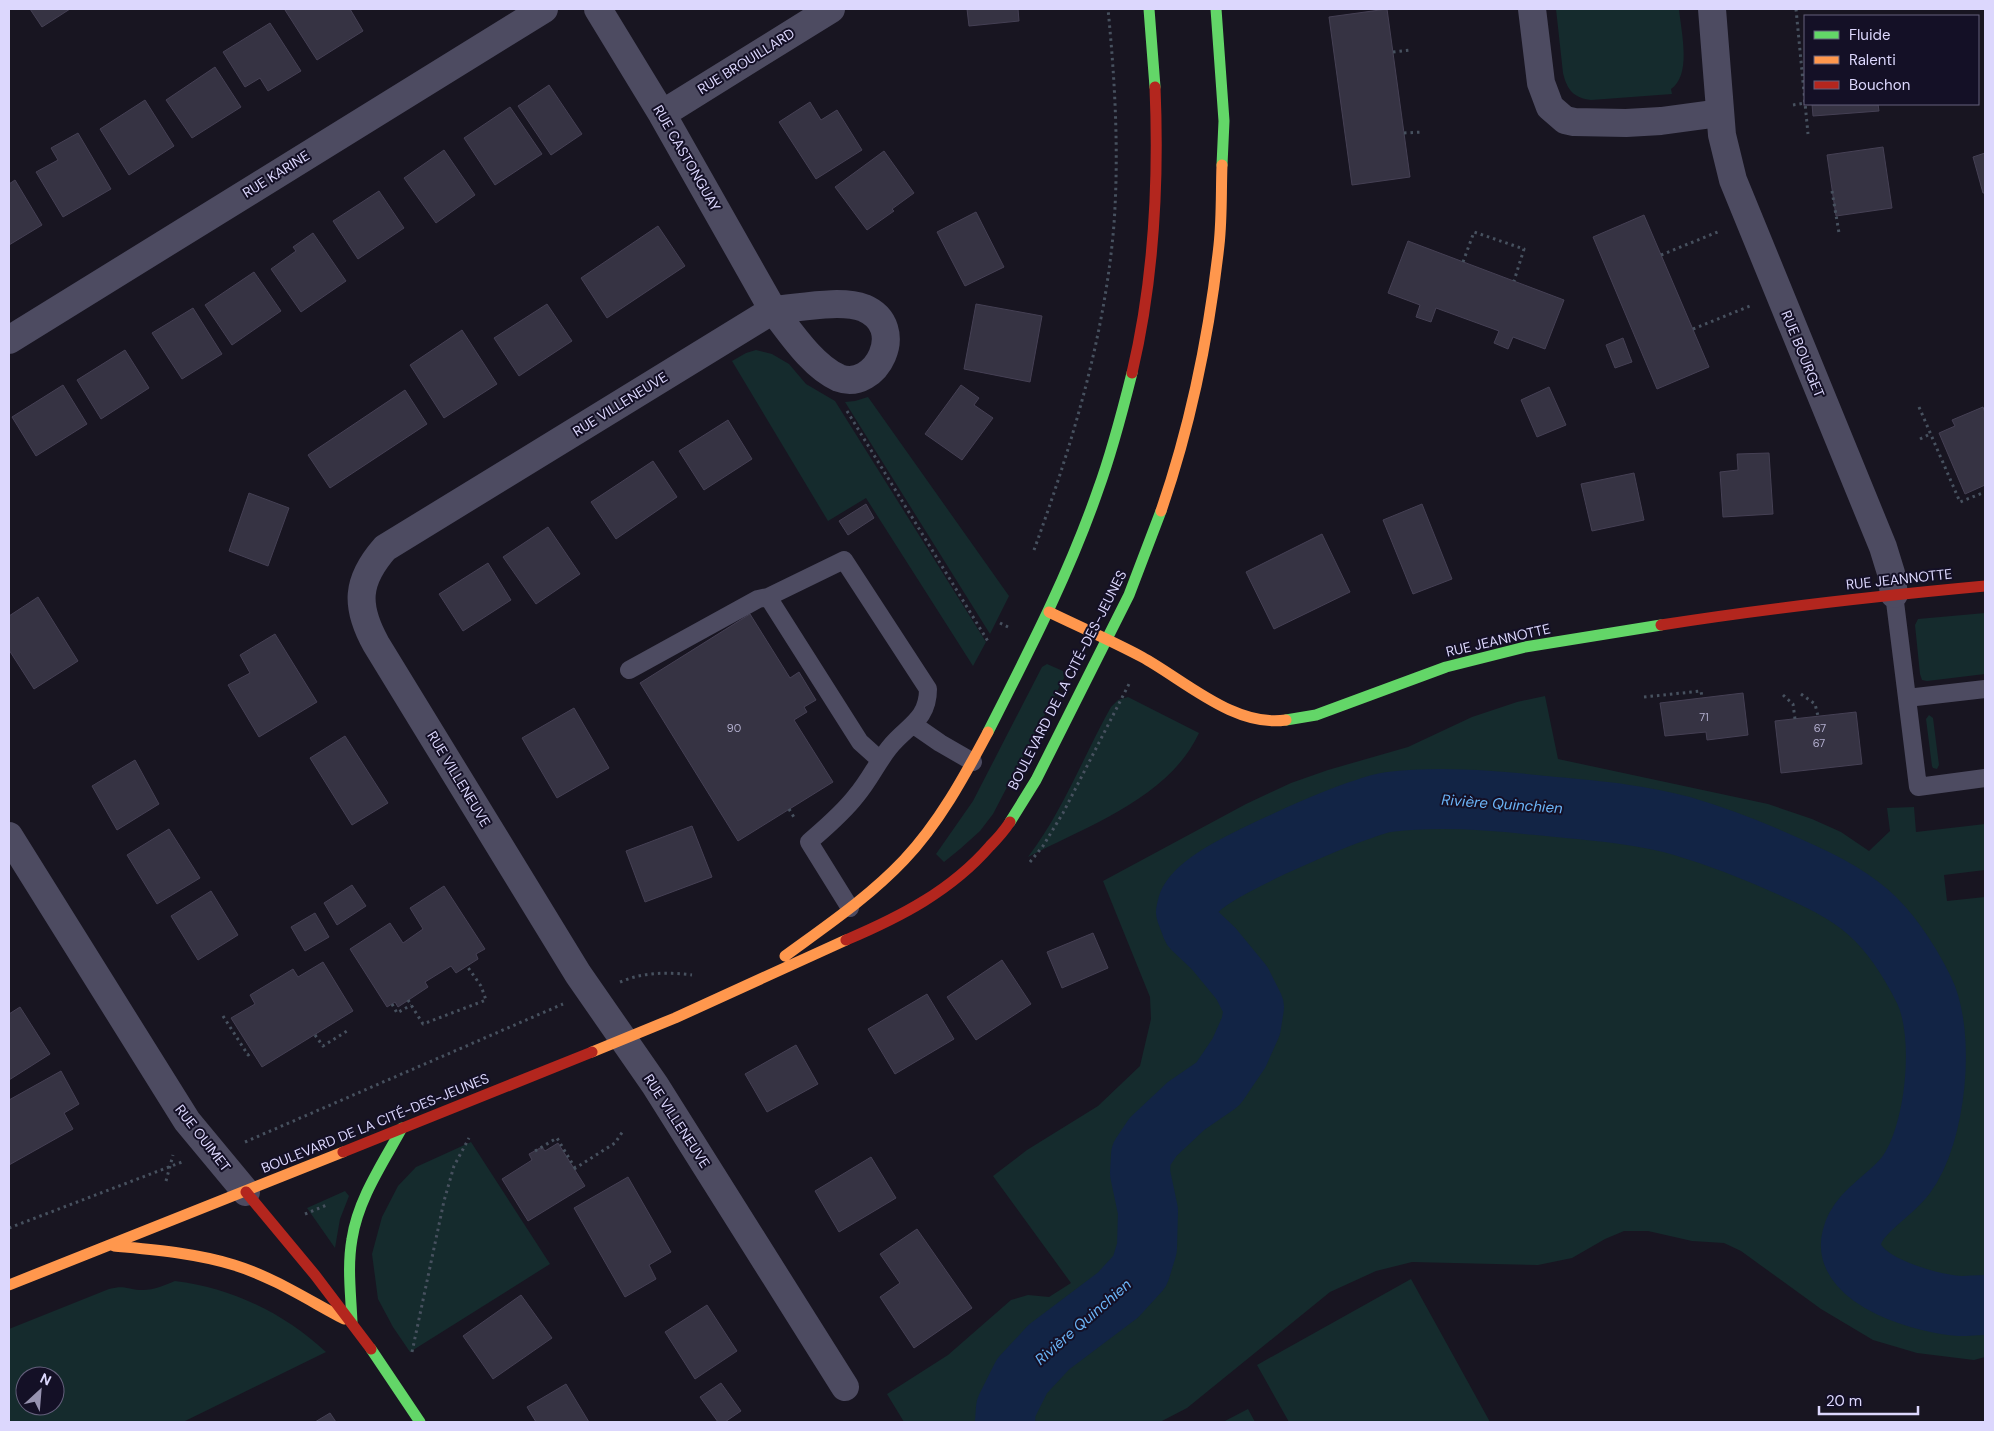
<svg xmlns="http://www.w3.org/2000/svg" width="1994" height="1431" font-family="'DM Sans',sans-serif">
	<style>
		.green { fill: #152b2d; fill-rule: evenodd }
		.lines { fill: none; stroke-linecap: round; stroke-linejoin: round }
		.river { stroke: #122445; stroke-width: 60 }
		.building { fill: #363343; stroke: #454054 }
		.path { stroke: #47515f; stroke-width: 3; stroke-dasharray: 2.5 4; stroke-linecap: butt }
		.lane { stroke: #4d4b61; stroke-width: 18 }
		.street { stroke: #4d4b61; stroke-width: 28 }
		.fast { stroke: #63d668; stroke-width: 11 }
		.slow { stroke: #ff974d; stroke-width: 11 }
		.jam { stroke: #b3261e; stroke-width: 11 }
		.labels { text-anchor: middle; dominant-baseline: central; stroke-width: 4; stroke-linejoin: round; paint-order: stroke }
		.number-label { font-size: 11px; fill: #b2aece }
		.street-label { font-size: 14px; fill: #dcd7fd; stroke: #141026 }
		.water-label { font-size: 15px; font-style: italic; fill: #6bb4f7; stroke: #141026 }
	</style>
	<rect width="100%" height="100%" fill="#181521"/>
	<path class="green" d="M 1556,9 L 1679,9 C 1681,31 1692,75 1671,89 L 1672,94 L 1591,100 C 1574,98 1567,90 1563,73 Z
		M 756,350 L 772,354 L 789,364 L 806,384 L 835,401 L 986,642 L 973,666 L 866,498 L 828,521 L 732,361 L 746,353 Z
		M 868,397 L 1009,596 L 990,634 L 845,402 L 855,401 Z
		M 1985,613 L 1985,674 L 1927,681 L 1922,680 L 1920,674 L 1915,625 L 1918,619 Z
		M 1047,664 L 1063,671 L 1064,678 L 993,814 L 980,831 L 960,849 L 944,862 L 936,854 L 973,801 L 1042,667 Z
		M 1545,696 L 1558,759 L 1768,804 L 1812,819 L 1841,832 L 1869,851 L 1890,831 L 1887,808 L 1914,807 L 1916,832 L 1985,824 L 1985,870 L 1944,875 L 1947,901 L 1985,897 L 1985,1357 L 1974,1360 L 1917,1353 L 1873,1340 L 1821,1309 L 1741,1251 L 1724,1243 L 1692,1241 L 1648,1231 L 1624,1231 L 1605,1239 L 1572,1258 L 1538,1265 L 1412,1262 L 1376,1271 L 1330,1292 L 1187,1408 L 1160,1422 L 904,1422 L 887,1394 L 948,1355 L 1011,1300 L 1028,1295 L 1049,1297 L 1071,1283 L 993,1176 L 1027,1150 L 1098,1106 L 1140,1066 L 1151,1019 L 1150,997 L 1103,881 L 1246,804 L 1291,783 L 1328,770 L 1408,747 L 1472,717 L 1517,702 Z
		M 1128,697 L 1199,733 C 1169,798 1087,826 1028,857 C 1063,811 1083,757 1111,707 L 1118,700 Z
		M 1929,715 L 1933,718 L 1939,765 L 1937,769 L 1933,768 L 1932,766 L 1926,719 Z
		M 471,1142 L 550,1264 L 410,1352 L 393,1327 L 378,1299 L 372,1254 L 382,1217 L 398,1186 L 416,1167 Z
		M 345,1191 L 349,1196 L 340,1219 L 335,1248 L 307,1208 Z
		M 1411,1279 L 1490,1422 L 1289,1422 L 1257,1365 Z
		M 175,1281 C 232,1288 284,1313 326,1352 L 183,1422 L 9,1422 L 9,1329 L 109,1289 C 125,1285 125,1289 140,1290 C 152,1291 165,1285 175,1281 ZM 25,1376 L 55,1376 L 55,1406 L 25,1406 Z
		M 1248,1409 L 1255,1422 L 1223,1422 Z"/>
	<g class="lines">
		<path class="river" d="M 1005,1422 L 1006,1408 L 1022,1376 L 1049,1347 L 1118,1295 L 1140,1271 L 1147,1248 L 1148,1211 L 1140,1173 L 1141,1155 L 1153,1137 L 1186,1106 L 1218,1084 L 1239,1053 L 1251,1026 L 1254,1007 L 1242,983 L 1214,949 L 1192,928 L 1186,912 C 1187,908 1187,904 1190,900 C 1202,879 1248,859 1270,848 C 1301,834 1332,819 1364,809 C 1372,806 1381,803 1389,802 C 1438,796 1488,800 1536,805 C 1585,810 1635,813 1682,826 C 1719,837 1755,851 1790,867 C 1817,879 1845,892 1868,912 C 1891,932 1910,962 1924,990 C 1946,1035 1936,1135 1906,1175 C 1891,1196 1858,1211 1852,1237 C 1841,1281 1928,1304 1960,1306 C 1968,1306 1977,1305 1985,1305"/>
	</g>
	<path class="building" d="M 30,9 L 70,9 L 42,27 Z
		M 287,9 L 350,9 L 363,31 L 317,60 L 285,10 Z
		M 967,9 L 1018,9 L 1019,21 L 969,26 Z
		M 1387,9 L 1410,177 L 1352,185 L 1329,17 Z
		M 270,23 L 301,71 L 268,91 L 260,78 L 245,87 L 223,52 Z
		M 215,67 L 241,107 L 192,138 L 166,100 Z
		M 549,85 L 582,134 L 551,155 L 518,106 Z
		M 145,100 L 174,146 L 129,175 L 100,129 Z
		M 810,102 L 821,120 L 837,110 L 862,150 L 816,179 L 779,122 Z
		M 1812,104 L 1878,104 L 1879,111 L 1813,116 Z
		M 510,107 L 542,154 L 495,185 L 464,138 Z
		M 78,133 L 111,189 L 63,217 L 36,172 L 58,160 L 51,148 Z
		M 1883,147 L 1892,208 L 1836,216 L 1827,155 Z
		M 444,150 L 475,195 L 436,223 L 404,178 Z
		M 884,151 L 914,193 L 892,209 L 894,211 L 867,230 L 835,187 Z
		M 1985,153 L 1985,193 L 1983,193 L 1973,157 Z
		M 15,180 L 42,225 L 9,245 L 9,184 Z
		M 379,191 L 404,228 L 358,259 L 333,221 Z
		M 976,212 L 1004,267 L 965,286 L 937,232 Z
		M 1644,215 L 1709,367 L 1657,389 L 1593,237 Z
		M 658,226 L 685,266 L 607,318 L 581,278 Z
		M 313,233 L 346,281 L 301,312 L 271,269 L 296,251 L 293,247 Z
		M 1408,241 L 1564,300 L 1545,349 L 1513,337 L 1508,349 L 1494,343 L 1499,331 L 1436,308 L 1431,322 L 1416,317 L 1420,305 L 1388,293 Z
		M 254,272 L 281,311 L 232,345 L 205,305 Z
		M 547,304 L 572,341 L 519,376 L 494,338 Z
		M 976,304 L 1042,316 L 1030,382 L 964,369 Z
		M 193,308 L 222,354 L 182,379 L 152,333 Z
		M 462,330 L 497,384 L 444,418 L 410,365 Z
		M 1623,338 L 1632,362 L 1615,368 L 1606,345 Z
		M 125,350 L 149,388 L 101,419 L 77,380 Z
		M 63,385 L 87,424 L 36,456 L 12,417 Z
		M 961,385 L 979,398 L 974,405 L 993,418 L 962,460 L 925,434 Z
		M 1549,387 L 1566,425 L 1537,437 L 1521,400 Z
		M 405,390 L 427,424 L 330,488 L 308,455 Z
		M 1983,407 L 1985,413 L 1985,485 L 1965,494 L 1939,433 L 1955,426 L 1952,420 Z
		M 728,420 L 752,459 L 704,490 L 679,451 Z
		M 1769,453 L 1773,514 L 1723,517 L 1720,472 L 1738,470 L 1737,454 Z
		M 653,461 L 677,497 L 616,539 L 591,502 Z
		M 1634,473 L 1644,520 L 1592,531 L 1581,484 Z
		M 249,493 L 289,508 L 268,566 L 229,551 Z
		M 866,504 L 874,518 L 848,535 L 839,521 Z
		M 1422,504 L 1452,579 L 1413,594 L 1383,520 Z
		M 548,527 L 580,574 L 536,604 L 503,557 Z
		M 1322,534 L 1350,592 L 1274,629 L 1246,572 Z
		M 488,563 L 511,600 L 463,631 L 439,594 Z
		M 38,597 L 78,661 L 34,689 L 9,650 L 9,616 Z
		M 750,614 L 790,678 L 799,672 L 816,700 L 804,707 L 807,712 L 794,720 L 833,782 L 738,841 L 640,683 Z
		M 275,634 L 317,702 L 259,737 L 228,685 L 250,673 L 240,655 Z
		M 1743,693 L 1748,735 L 1707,740 L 1706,732 L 1665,736 L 1660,703 Z
		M 574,708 L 609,768 L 557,798 L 522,738 Z
		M 1856,712 L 1862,764 L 1781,773 L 1775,721 Z
		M 345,736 L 388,803 L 352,825 L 310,758 Z
		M 135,760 L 159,804 L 117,830 L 92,786 Z
		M 692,826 L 712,877 L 645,902 L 626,851 Z
		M 169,829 L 200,878 L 157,904 L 127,855 Z
		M 352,885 L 366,906 L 337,925 L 324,903 Z
		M 444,886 L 485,949 L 476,954 L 478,959 L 456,973 L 451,966 L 425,982 L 428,987 L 398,1007 L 395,1002 L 387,1007 L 350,949 L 390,923 L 403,943 L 423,929 L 410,908 Z
		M 211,891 L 238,935 L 198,960 L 171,916 Z
		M 315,913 L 329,937 L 305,951 L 291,927 Z
		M 1093,933 L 1108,968 L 1062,988 L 1047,952 Z
		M 1002,960 L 1031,1004 L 976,1040 L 947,997 Z
		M 323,962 L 353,1011 L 262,1067 L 231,1018 L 255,1004 L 250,995 L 293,969 L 298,977 Z
		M 927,994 L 954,1039 L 895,1074 L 868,1029 Z
		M 20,1007 L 50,1054 L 9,1080 L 9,1014 Z
		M 796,1045 L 818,1084 L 767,1112 L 745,1074 Z
		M 61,1071 L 79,1104 L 64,1113 L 73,1129 L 9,1165 L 9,1100 Z
		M 558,1143 L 585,1186 L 528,1221 L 502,1179 L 532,1160 L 529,1154 L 542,1147 L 545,1151 Z
		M 871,1157 L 896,1198 L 839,1232 L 815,1191 Z
		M 628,1177 L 671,1252 L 649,1265 L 656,1279 L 625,1297 L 574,1208 Z
		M 917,1229 L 972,1308 L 914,1348 L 880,1297 L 900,1283 L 880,1254 Z
		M 521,1295 L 552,1338 L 493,1379 L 463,1336 Z
		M 707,1305 L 737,1351 L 695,1379 L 665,1332 Z
		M 721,1383 L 741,1411 L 725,1422 L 718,1422 L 700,1397 Z
		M 566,1384 L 589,1422 L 536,1422 L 527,1407 Z
		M 330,1413 L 336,1422 L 315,1422 Z"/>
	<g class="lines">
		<path class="path" d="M 1796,9 L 1808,134
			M 1393,52 L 1410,50
			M 1793,105 L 1805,103
			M 1404,133 L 1422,132
			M 1832,191 L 1839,233
			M 1661,255 L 1720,231
			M 1463,262 L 1474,232 L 1524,249 L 1514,281
			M 1693,329 L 1750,306
			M 1919,407 L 1960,502 L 1985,492
			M 847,411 L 989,643
			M 1920,439 L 1930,434
			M 1034,550 C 1072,445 1105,336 1114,224 C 1119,152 1115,80 1108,9
			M 1000,623 L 1008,627
			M 1801,694 L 1815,704 L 1818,716
			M 1783,695 L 1793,704 L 1795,719
			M 1644,697 L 1701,691 L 1702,698
			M 789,809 L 795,819
			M 1030,862 L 1043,846 L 1063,813 L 1129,684
			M 620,982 C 643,972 668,972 692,975
			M 408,1000 L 423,1024 L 486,1000 L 481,986 L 467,966
			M 392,1004 L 397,1013 L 411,1005
			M 223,1016 L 248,1055 L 252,1052
			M 315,1035 L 323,1046 L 347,1031
			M 245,1142 L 563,1004
			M 535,1151 L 557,1138 L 575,1168
			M 574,1169 L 615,1143 L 623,1131
			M 166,1181 L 173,1155
			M 305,1214 L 329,1204
			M 9,1228 L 182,1162
			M 412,1352 L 444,1201 L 454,1166 L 469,1138"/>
		<path class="lane" d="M 1894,594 L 1907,698 L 1985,689
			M 629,670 L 758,599 L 768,597
			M 1907,698 L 1918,787 L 1985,778
			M 914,725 L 940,743 L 973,762
			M 850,908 L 809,842 C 825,828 843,813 856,796 C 869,781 877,763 889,748 C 906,726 928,721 928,689 L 844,560 L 768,597 L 860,742 L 880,760"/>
		<path class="street" d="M 598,9 L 662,114 L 773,310 C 790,332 813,367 839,378 C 876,392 909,327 864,308 C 841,299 799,308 773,310 L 385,548 C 356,581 355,606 376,644 L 578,974 L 655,1085 L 845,1387
			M 1532,9 L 1541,83 L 1550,107 L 1565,120 L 1574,122 L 1626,123 L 1661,121 L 1720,113
			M 1712,9 L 1722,135 L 1733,180 L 1883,547 L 1891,573 L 1894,594
			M 662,114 L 831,9
			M 9,340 L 544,9
			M 9,836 L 187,1121 L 246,1192"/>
		<path class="fast" d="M 1149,9 L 1155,87
			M 1216,9 L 1224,121 L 1222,165
			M 1286,720 L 1316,715 L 1446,667 L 1525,647 L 1661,625
			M 988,732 C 1028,653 1069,574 1098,490 C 1112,452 1122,413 1132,373
			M 1010,822 L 1036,780 L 1129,595 L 1161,511
			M 352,1323 C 351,1295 347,1267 352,1239 C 358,1199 383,1163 402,1128
			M 371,1349 L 420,1422"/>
		<path class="slow" d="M 1161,511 C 1191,424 1209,336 1219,245 C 1222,218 1221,191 1222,165
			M 1049,612 C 1080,627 1112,641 1142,657 C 1184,680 1235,728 1286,720
			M 785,956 C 826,926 869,897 904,860 C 939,823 964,777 988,732
			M 592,1052 L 675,1018 L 846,940
			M 114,1246 C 155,1250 195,1253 234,1265 C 273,1277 308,1300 344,1319
			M 9,1285 L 343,1152"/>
		<path class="jam" d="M 1132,373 C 1154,280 1159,182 1155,87
			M 1661,625 C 1769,608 1877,596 1985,586
			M 846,940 C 900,917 951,891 990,846 C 997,839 1004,831 1010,822
			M 343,1152 L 592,1052
			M 246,1192 L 315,1275 L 371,1349"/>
	</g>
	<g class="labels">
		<g class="number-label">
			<text x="1704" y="717">71</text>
			<text x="734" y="728">90</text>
			<text x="1820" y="728">67</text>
			<text x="1819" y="743">67</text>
		</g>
		<g class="street-label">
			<text transform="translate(746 61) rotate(-32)">RUE BROUILLARD</text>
			<text transform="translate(687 158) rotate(60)">RUE CASTONGUAY</text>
			<text transform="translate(276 174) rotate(-32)">RUE KARINE</text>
			<text transform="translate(1803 354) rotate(68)">RUE BOURGET</text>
			<text transform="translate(620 404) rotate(-32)">RUE VILLENEUVE</text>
			<text transform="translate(1899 579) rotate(-6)">RUE JEANNOTTE</text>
			<text transform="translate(1498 640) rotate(-13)">RUE JEANNOTTE</text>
			<text transform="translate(1067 680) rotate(-63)">BOULEVARD DE LA CITÉ-DES-JEUNES</text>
			<text transform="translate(459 779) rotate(59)">RUE VILLENEUVE</text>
			<text transform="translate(677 1121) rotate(57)">RUE VILLENEUVE</text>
			<text transform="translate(375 1123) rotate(-22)">BOULEVARD DE LA CITÉ-DES-JEUNES</text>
			<text transform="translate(203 1138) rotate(52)">RUE OUIMET</text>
		</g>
		<g class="water-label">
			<text transform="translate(1502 804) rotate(4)">Rivière Quinchien</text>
			<text transform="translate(1083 1322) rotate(-41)">Rivière Quinchien</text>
		</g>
	</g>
	<rect width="1994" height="1431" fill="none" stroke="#dcd7fd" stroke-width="20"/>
	<rect x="1804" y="15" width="175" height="90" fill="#141026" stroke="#64607c"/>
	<rect x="1814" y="31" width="25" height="8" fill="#63d668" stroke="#64607c"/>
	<text x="1849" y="40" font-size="15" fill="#dcd7fd">Fluide</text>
	<rect x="1814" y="56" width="25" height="8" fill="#ff974d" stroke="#64607c"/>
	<text x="1849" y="65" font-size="15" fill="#dcd7fd">Ralenti</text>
	<rect x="1814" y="81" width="25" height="8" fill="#b3261e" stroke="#64607c"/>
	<text x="1849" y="90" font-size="15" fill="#dcd7fd">Bouchon</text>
	<g transform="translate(40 1391) rotate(26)"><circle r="24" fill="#141026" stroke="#64607c"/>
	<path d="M0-4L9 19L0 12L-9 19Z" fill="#9793b0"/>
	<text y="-8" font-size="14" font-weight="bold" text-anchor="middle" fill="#dcd7fd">N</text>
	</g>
	<path d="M1819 1406v8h99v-8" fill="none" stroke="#dcd7fd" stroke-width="2.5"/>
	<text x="1826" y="1406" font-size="15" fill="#dcd7fd" stroke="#141026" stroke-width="4" paint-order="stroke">20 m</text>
</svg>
